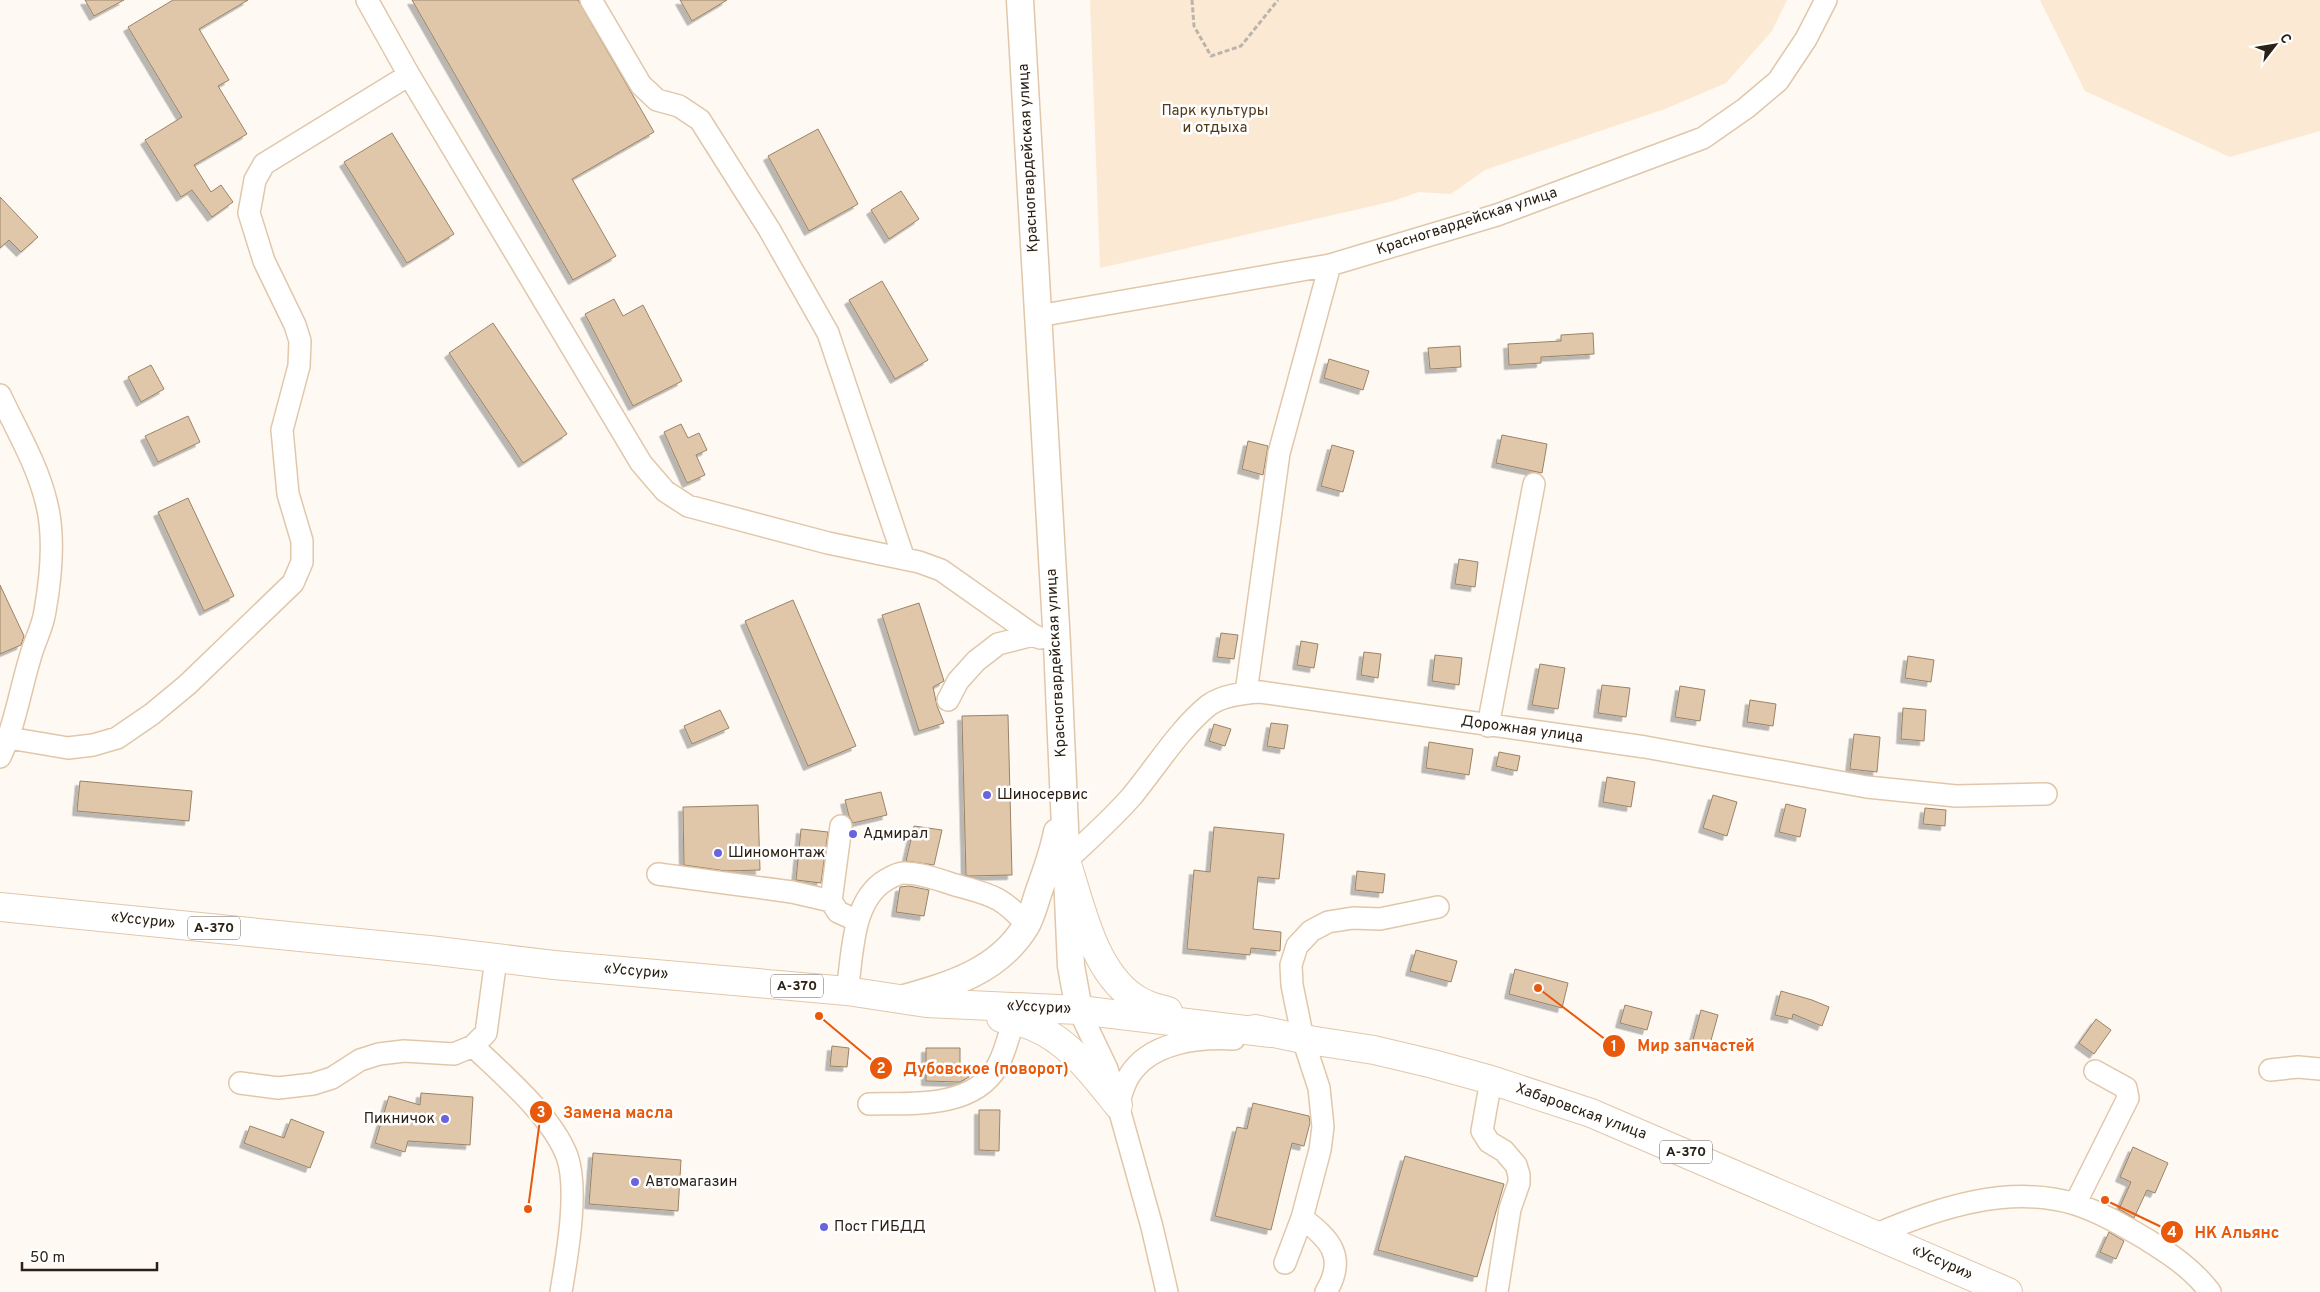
<svg xmlns="http://www.w3.org/2000/svg" width="2320" height="1292" font-family="Overpass,sans-serif">
	<style>
		.green { fill: #fce9d3 }
		.building { fill: #e1c7aa; stroke: #9a8367; filter: url(#shadow) }
		.lines { fill: none; stroke-linecap: round; stroke-linejoin: round }
		.minor-casing { stroke: #e1c7aa; stroke-width: 24 }
		.major-casing { stroke: #e1c7aa; stroke-width: 29 }
		.highway-casing { stroke: #e1c7aa; stroke-width: 30 }
		.path { stroke: #bab4ac; stroke-width: 3; stroke-dasharray: 5 2.5; stroke-linecap: butt }
		.minor { stroke: #fff; stroke-width: 21 }
		.major { stroke: #fff; stroke-width: 26 }
		.highway { stroke: #fff; stroke-width: 28 }
		.poi-dot { fill: #6963dd; stroke: #fff; stroke-width: 2 }
		.labels { text-anchor: middle; dominant-baseline: central; stroke-width: 5; stroke-linejoin: round; paint-order: stroke }
		.shield { fill: #fff; stroke: #6b645c; stroke-width: 1 }
		.shield-label { font-size: 14px; font-weight: bold; fill: #2b2116 }
		.park-label { font-size: 15px; fill: #523918; stroke: #fff }
		.street-label { font-size: 15px; fill: #2b2116; stroke: #fff }
		.poi-label { font-size: 15px; fill: #2b2116; stroke: #fff; text-anchor: start }
		.leader { fill: none; stroke: #e8590c; stroke-width: 2 }
		.callout-dot { fill: #e8590c; stroke: #fff; stroke-width: 2 }
		.mark-label { font-size: 15px; text-anchor: middle; font-weight: bold; fill: #fff }
		.callout-label { font-size: 16px; text-anchor: middle; font-weight: bold; fill: #e8590c; stroke: #fff; stroke-width: 5; stroke-linejoin: round; paint-order: stroke }
	</style>
	<defs>
		<filter id="shadow"><feDropShadow dx="-4.5" dy="4.5" stdDeviation="0" flood-color="#0004"/></filter>
	</defs>
	<rect width="100%" height="100%" fill="#fef9f3"/>
	<path class="green" d="M 1090,0 L 1787,0 L 1772,31 L 1726,83 L 1665,109 L 1485,170 L 1451,194 L 1419,192 L 1390,202 L 1100,268 Z
		M 2040,0 L 2320,0 L 2320,131 L 2230,157 L 2085,91 Z"/>
	<path class="building" d="M 85,0 L 124,0 L 94,16 Z
		M 173,0 L 248,0 L 199,29 L 229,80 L 218,86 L 247,134 L 194,165 L 211,192 L 221,185 L 233,202 L 212,217 L 192,190 L 181,197 L 145,140 L 182,117 L 128,27 Z
		M 412,0 L 578,0 L 654,132 L 572,179 L 616,256 L 573,280 Z
		M 680,0 L 727,0 L 692,21 Z
		M 818,129 L 858,204 L 809,231 L 768,156 Z
		M 392,133 L 454,234 L 407,263 L 344,162 Z
		M 901,191 L 919,219 L 889,239 L 871,210 Z
		M 0,197 L 38,237 L 21,252 L 9,240 L 0,248 Z
		M 882,281 L 928,360 L 895,379 L 849,300 Z
		M 614,299 L 623,316 L 643,305 L 682,381 L 633,406 L 585,314 Z
		M 493,323 L 567,434 L 523,463 L 449,353 Z
		M 1593,333 L 1594,354 L 1541,357 L 1541,363 L 1509,365 L 1508,344 L 1561,341 L 1561,335 Z
		M 1460,346 L 1461,367 L 1430,369 L 1428,348 Z
		M 1329,359 L 1369,371 L 1363,390 L 1324,378 Z
		M 151,365 L 164,389 L 141,402 L 128,377 Z
		M 188,416 L 200,442 L 158,462 L 145,436 Z
		M 681,424 L 688,438 L 699,433 L 707,450 L 696,455 L 705,475 L 687,483 L 664,432 Z
		M 1502,435 L 1547,444 L 1542,473 L 1496,463 Z
		M 1248,441 L 1268,446 L 1263,475 L 1242,469 Z
		M 1332,445 L 1354,451 L 1343,492 L 1321,486 Z
		M 188,498 L 234,596 L 204,611 L 158,512 Z
		M 1459,559 L 1478,562 L 1475,587 L 1455,584 Z
		M 0,585 L 24,636 L 21,645 L 0,654 Z
		M 793,600 L 856,746 L 808,766 L 745,621 Z
		M 919,603 L 944,681 L 933,687 L 937,706 L 944,723 L 919,731 L 882,615 Z
		M 1221,633 L 1238,635 L 1234,659 L 1217,657 Z
		M 1301,641 L 1318,644 L 1314,668 L 1297,665 Z
		M 1364,652 L 1381,654 L 1378,678 L 1361,675 Z
		M 1435,655 L 1462,658 L 1459,685 L 1432,681 Z
		M 1908,656 L 1934,660 L 1931,682 L 1905,678 Z
		M 1540,664 L 1565,668 L 1558,709 L 1532,705 Z
		M 1602,685 L 1630,688 L 1626,717 L 1598,713 Z
		M 1680,686 L 1705,690 L 1700,721 L 1675,717 Z
		M 1750,700 L 1776,704 L 1773,726 L 1747,722 Z
		M 1903,708 L 1926,710 L 1924,741 L 1901,739 Z
		M 720,710 L 729,728 L 692,744 L 684,726 Z
		M 1008,715 L 1012,875 L 968,876 L 966,875 L 962,716 Z
		M 1271,723 L 1288,725 L 1284,749 L 1267,746 Z
		M 1214,724 L 1231,729 L 1225,746 L 1209,741 Z
		M 1854,734 L 1880,737 L 1877,772 L 1850,769 Z
		M 1429,742 L 1473,749 L 1469,775 L 1426,768 Z
		M 1499,752 L 1520,756 L 1517,771 L 1496,766 Z
		M 1607,777 L 1635,782 L 1631,807 L 1603,802 Z
		M 80,781 L 192,791 L 189,821 L 77,811 Z
		M 881,792 L 887,815 L 853,823 L 849,816 L 845,800 Z
		M 1713,795 L 1737,802 L 1727,836 L 1703,828 Z
		M 1786,804 L 1806,809 L 1800,837 L 1779,832 Z
		M 758,805 L 760,870 L 726,871 L 684,865 L 683,807 Z
		M 1925,808 L 1946,810 L 1945,826 L 1923,824 Z
		M 914,826 L 942,830 L 934,865 L 906,861 Z
		M 1214,827 L 1284,834 L 1279,879 L 1258,877 L 1253,929 L 1281,932 L 1280,951 L 1251,948 L 1250,955 L 1187,949 L 1194,870 L 1210,872 Z
		M 801,829 L 828,832 L 821,883 L 796,880 Z
		M 1357,871 L 1385,874 L 1383,893 L 1355,890 Z
		M 909,886 L 929,890 L 924,916 L 896,912 L 900,887 Z
		M 1416,950 L 1457,961 L 1451,982 L 1410,971 Z
		M 1515,969 L 1568,983 L 1562,1008 L 1509,994 Z
		M 1781,991 L 1812,1000 L 1829,1007 L 1822,1026 L 1793,1014 L 1792,1019 L 1775,1015 Z
		M 1625,1005 L 1652,1012 L 1647,1030 L 1620,1023 Z
		M 1701,1010 L 1718,1015 L 1710,1044 L 1693,1040 Z
		M 2096,1019 L 2111,1030 L 2094,1054 L 2079,1043 Z
		M 832,1046 L 849,1048 L 847,1067 L 830,1066 Z
		M 926,1048 L 960,1048 L 960,1064 L 969,1064 L 969,1077 L 960,1082 L 926,1081 Z
		M 421,1093 L 473,1097 L 470,1145 L 408,1141 L 405,1152 L 375,1143 L 389,1096 L 420,1105 Z
		M 1253,1103 L 1309,1116 L 1310,1123 L 1304,1146 L 1292,1143 L 1271,1230 L 1215,1216 L 1237,1127 L 1247,1129 Z
		M 979,1110 L 1000,1110 L 999,1151 L 979,1150 Z
		M 291,1119 L 324,1132 L 310,1168 L 244,1143 L 250,1126 L 284,1138 Z
		M 2133,1147 L 2168,1163 L 2155,1193 L 2147,1190 L 2134,1218 L 2119,1209 L 2131,1182 L 2120,1177 Z
		M 593,1153 L 681,1160 L 678,1211 L 589,1204 Z
		M 1405,1156 L 1504,1184 L 1477,1277 L 1378,1250 Z
		M 2109,1232 L 2124,1241 L 2116,1259 L 2100,1252 Z"/>
	<g class="lines">
		<defs>
			<path id="minor" d="M 367,0 L 409,75 L 641,463 L 665,491 L 688,506 L 828,543 L 919,562 L 941,570 L 1033,635
				M 591,0 L 641,85 L 657,100 L 679,106 L 700,120 L 769,229 L 828,333 L 904,559
				M 1038,316 L 1330,265 L 1497,215 L 1703,138 L 1746,108 L 1778,81 L 1806,39 L 1826,0
				M 0,395 C 16,429 37,464 46,501 C 55,534 51,577 45,611 C 43,627 34,642 30,658 C 20,691 15,725 0,757
				M 1246,693 L 1279,453 L 1330,265
				M 948,700 L 958,681 L 976,661 L 998,644 L 1033,635 L 1040,638
				M 1488,726 L 1534,484
				M 9,738 L 68,748 L 93,745 L 117,738 L 152,714 L 187,685 L 293,583 L 302,562 L 302,541 L 288,494 L 282,430 L 299,366 L 300,341 L 295,325 L 264,261 L 249,213 L 255,180 L 264,164 L 409,75
				M 1066,861 C 1088,840 1112,819 1132,796 C 1156,767 1180,728 1209,705 C 1223,695 1243,693 1260,692 L 1645,747 L 1867,787 L 1956,796 L 2046,794
				M 658,874 L 792,892 L 831,901 L 838,912 L 858,921
				M 831,901 L 841,826
				M 847,991 C 853,955 851,901 886,880 C 891,877 898,873 904,873 C 920,873 937,879 952,884 C 989,895 1000,894 1027,925
				M 1079,1010 L 1107,1069 L 1118,1105 L 1152,1227 L 1167,1292
				M 473,1046 C 503,1075 552,1116 567,1156 C 579,1190 567,1256 561,1292
				M 2270,1070 L 2298,1067 L 2320,1069
				M 1491,1080 L 1482,1131 L 1489,1142 L 1504,1151 L 1516,1165 L 1519,1175 L 1519,1183 L 1510,1209 L 1497,1292
				M 240,1083 L 278,1088 L 313,1084 L 332,1078 L 360,1060 L 379,1054 L 404,1051 L 454,1054 L 473,1046 L 486,1033 L 496,959
				M 869,1104 C 911,1103 972,1109 997,1067 C 1005,1053 1009,1035 1014,1019
				M 1118,1105 C 1121,1095 1124,1084 1129,1076 C 1150,1042 1198,1037 1234,1039
				M 2075,1204 L 2128,1098 L 2126,1088 L 2095,1071
				M 1302,1218 C 1330,1239 1347,1257 1326,1292
				M 1877,1234 C 1937,1208 2009,1184 2075,1204 C 2100,1212 2124,1226 2146,1239 C 2170,1254 2193,1269 2210,1292
				M 1285,1263 L 1302,1218 L 1320,1150 L 1323,1127 L 1319,1088 L 1303,1039 L 1292,985 L 1291,965 L 1297,946 L 1311,931 L 1328,922 L 1353,918 L 1380,919 L 1438,907"/>
			<path id="major" d="M 1020,0 L 1057,644 L 1071,966 L 1079,1010
				M 901,999 C 950,985 998,972 1026,926 C 1032,916 1035,902 1039,891 C 1046,871 1053,853 1057,832"/>
			<path id="highway" d="M 1066,861 C 1081,905 1092,968 1133,997 C 1144,1005 1156,1008 1168,1011
				M 0,907 L 429,950 L 554,965 L 847,991 L 926,1003 L 1079,1010 L 1271,1033
				M 1001,1018 C 1057,1025 1085,1064 1118,1105
				M 1255,1029 L 1303,1039 L 1374,1050 L 1433,1064 L 1491,1080 L 1591,1113 L 2008,1292"/>
		</defs>
		<use href="#minor" class="minor-casing"/>
		<use href="#major" class="major-casing"/>
		<use href="#highway" class="highway-casing"/>
		<path class="path" d="M 1192,0 L 1194,26 L 1211,56 L 1241,46 L 1278,0"/>
		<use href="#minor" class="minor"/>
		<use href="#major" class="major"/>
		<use href="#highway" class="highway"/>
	</g>
	<g class="poi-dot">
		<circle cx="987" cy="795" r="5"/>
		<circle cx="853" cy="834" r="5"/>
		<circle cx="718" cy="853" r="5"/>
		<circle cx="445" cy="1119" r="5"/>
		<circle cx="635" cy="1182" r="5"/>
		<circle cx="824" cy="1227" r="5"/>
	</g>
	<g class="labels">
		<g class="shield">
			<rect x="188" y="916.5" width="52" height="23" rx="4"/>
			<rect x="771" y="974.5" width="52" height="23" rx="4"/>
			<rect x="1660" y="1140.5" width="52" height="23" rx="4"/>
		</g>
		<g class="shield-label">
			<text x="214" y="928">А-370</text>
			<text x="797" y="986">А-370</text>
			<text x="1686" y="1152">А-370</text>
		</g>
		<g class="park-label">
			<text x="1215" y="111">Парк культуры<tspan x="1215" dy="17">и отдыха</tspan></text>
		</g>
		<g class="street-label">
			<text transform="translate(1029 158) rotate(-93)">Красногвардейская улица</text>
			<text transform="translate(1467 222) rotate(-18)">Красногвардейская улица</text>
			<text transform="translate(1057 663) rotate(-93)">Красногвардейская улица</text>
			<text transform="translate(1522 730) rotate(8)">Дорожная улица</text>
			<text transform="translate(143 921) rotate(6)">«Уссури»</text>
			<text transform="translate(636 972) rotate(5)">«Уссури»</text>
			<text transform="translate(1039 1008) rotate(3)">«Уссури»</text>
			<text transform="translate(1581 1112) rotate(20)">Хабаровская улица</text>
			<text transform="translate(1942 1263) rotate(24)">«Уссури»</text>
		</g>
		<g class="poi-label">
			<text x="997" y="795">Шиносервис</text>
			<text x="863" y="834">Адмирал</text>
			<text x="728" y="853">Шиномонтаж</text>
			<text x="435" y="1119" text-anchor="end">Пикничок</text>
			<text x="645" y="1182">Автомагазин</text>
			<text x="834" y="1227">Пост ГИБДД</text>
		</g>
	</g>
	<path class="leader" d="M1538 988L1614 1046M819 1016L881 1068M528 1209L541 1112M2105 1200L2172 1232"/>
	<g class="callout-dot">
		<circle cx="1538" cy="988" r="5"/>
		<circle cx="819" cy="1016" r="5"/>
		<circle cx="528" cy="1209" r="5"/>
		<circle cx="2105" cy="1200" r="5"/>
		<circle cx="1614" cy="1046" r="12"/>
		<circle cx="881" cy="1068" r="12"/>
		<circle cx="541" cy="1112" r="12"/>
		<circle cx="2172" cy="1232" r="12"/>
	</g>
	<g class="mark-label">
		<text x="1614" y="1051">1</text>
		<text x="881" y="1073">2</text>
		<text x="541" y="1117">3</text>
		<text x="2172" y="1237">4</text>
	</g>
	<g class="callout-label">
		<text x="1696" y="1051">Мир запчастей</text>
		<text x="986" y="1074">Дубовское (поворот)</text>
		<text x="618" y="1118">Замена масла</text>
		<text x="2237" y="1238">НК Альянс</text>
	</g>
	<g transform="translate(2275 45) rotate(59)" stroke="#ffffff" stroke-width="4" paint-order="stroke">
	<path d="M0-4L9 19L0 12L-9 19Z" fill="#2b2116"/>
	<text y="-8" font-size="14" font-weight="bold" text-anchor="middle" fill="#2b2116">С</text>
	</g>
	<path d="M22 1262v8h135v-8" fill="none" stroke="#2b2116" stroke-width="2.5"/>
	<text x="30" y="1262" font-size="15" fill="#2b2116" stroke="#ffffff" stroke-width="4" paint-order="stroke">50 m</text>
</svg>
